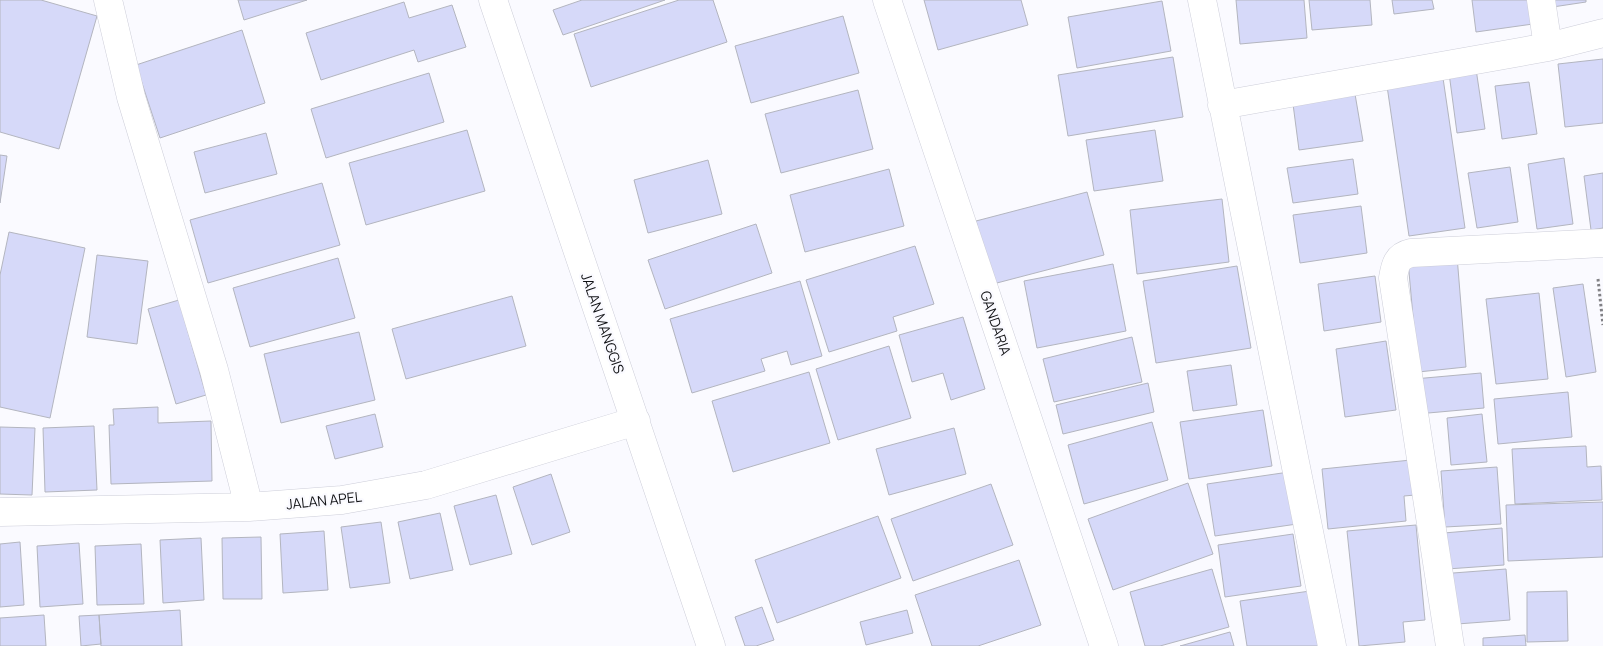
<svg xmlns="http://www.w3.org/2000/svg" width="1603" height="646" font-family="Manrope,sans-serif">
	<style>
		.building { fill: #d6d9f9; stroke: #b3b5bf }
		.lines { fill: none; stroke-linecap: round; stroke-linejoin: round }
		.minor-casing { stroke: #cdced9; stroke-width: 29 }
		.path { stroke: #818185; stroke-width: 3; stroke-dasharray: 2.5 2.5; stroke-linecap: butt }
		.minor { stroke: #fff; stroke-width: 28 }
		.labels { text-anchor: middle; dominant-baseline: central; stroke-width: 4.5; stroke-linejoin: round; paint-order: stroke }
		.street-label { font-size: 14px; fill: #101114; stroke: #fafaff }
	</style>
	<rect width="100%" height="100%" fill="#fafaff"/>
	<path class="building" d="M 0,0 L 41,0 L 97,16 L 59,149 L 0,132 Z
		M 238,0 L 307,0 L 244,20 Z
		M 582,0 L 665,0 L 563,35 L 553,10 Z
		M 679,0 L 713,0 L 727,42 L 591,87 L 574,34 Z
		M 924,0 L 1021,0 L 1028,25 L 938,50 Z
		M 1236,0 L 1304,0 L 1307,38 L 1240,44 Z
		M 1309,0 L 1370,0 L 1372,25 L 1312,30 Z
		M 1392,0 L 1432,0 L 1434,9 L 1394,14 Z
		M 1472,0 L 1530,0 L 1533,24 L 1476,32 Z
		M 1545,0 L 1586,0 L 1586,2 L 1546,8 Z
		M 1162,1 L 1171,51 L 1077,68 L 1068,17 Z
		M 404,2 L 409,18 L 452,5 L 466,47 L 418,62 L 414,50 L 321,80 L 306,33 Z
		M 843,16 L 859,73 L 751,103 L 735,46 Z
		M 242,30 L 265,103 L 160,138 L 136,65 Z
		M 1173,57 L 1183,117 L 1068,136 L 1058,75 Z
		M 1603,59 L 1603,123 L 1565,127 L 1558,64 Z
		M 1476,69 L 1485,129 L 1457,133 L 1449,73 Z
		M 429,73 L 444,122 L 326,158 L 311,109 Z
		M 1443,78 L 1465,228 L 1409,236 L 1387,86 Z
		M 1529,82 L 1537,134 L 1502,139 L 1495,86 Z
		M 858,90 L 873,149 L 781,173 L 765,114 Z
		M 1355,94 L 1363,141 L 1299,150 L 1293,104 Z
		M 467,130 L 485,191 L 366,225 L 349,163 Z
		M 1155,130 L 1163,181 L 1094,191 L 1086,140 Z
		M 266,133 L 277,174 L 205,193 L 194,152 Z
		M 0,155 L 7,156 L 0,203 Z
		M 1564,158 L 1573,224 L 1537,229 L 1528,164 Z
		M 1353,159 L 1358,194 L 1293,203 L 1287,168 Z
		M 708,160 L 722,214 L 648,233 L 634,180 Z
		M 1510,167 L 1518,222 L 1477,228 L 1468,173 Z
		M 889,169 L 904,226 L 805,252 L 790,195 Z
		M 1603,173 L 1603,228 L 1591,230 L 1584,176 Z
		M 322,183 L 340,245 L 208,283 L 190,220 Z
		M 1087,192 L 1104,255 L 993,284 L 976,221 Z
		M 1222,199 L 1229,262 L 1137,274 L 1130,210 Z
		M 1361,206 L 1367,253 L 1300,263 L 1293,215 Z
		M 756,224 L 772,273 L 665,309 L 648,260 Z
		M 9,232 L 85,248 L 50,418 L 0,407 L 0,275 Z
		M 915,246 L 934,304 L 893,317 L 897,331 L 829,352 L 806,280 Z
		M 97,255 L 148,261 L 137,344 L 87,337 Z
		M 1457,256 L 1466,367 L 1418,372 L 1408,261 Z
		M 338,258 L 355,318 L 250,347 L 233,288 Z
		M 1113,264 L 1126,331 L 1037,348 L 1024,281 Z
		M 1237,266 L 1251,348 L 1156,363 L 1143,281 Z
		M 1375,276 L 1381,322 L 1324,331 L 1318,284 Z
		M 800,281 L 822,356 L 791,365 L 787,351 L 761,359 L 765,371 L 692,393 L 670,319 Z
		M 1583,284 L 1596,372 L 1566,377 L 1553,288 Z
		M 1539,293 L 1548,379 L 1496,384 L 1486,299 Z
		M 512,296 L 526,346 L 406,379 L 392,329 Z
		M 179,300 L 206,395 L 176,404 L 148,309 Z
		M 963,317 L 985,389 L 951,400 L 943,373 L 912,382 L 899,335 Z
		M 359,332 L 375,400 L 281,423 L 264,354 Z
		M 1132,337 L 1142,382 L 1054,402 L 1043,359 Z
		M 1386,341 L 1396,410 L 1345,417 L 1336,349 Z
		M 889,346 L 911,418 L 838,440 L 816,369 Z
		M 1231,365 L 1237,405 L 1193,411 L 1187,371 Z
		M 809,372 L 830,443 L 733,472 L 712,401 Z
		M 1481,373 L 1484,408 L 1417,414 L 1414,379 Z
		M 1148,383 L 1154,412 L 1063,434 L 1056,405 Z
		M 1568,392 L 1572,437 L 1498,444 L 1494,399 Z
		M 158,407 L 158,423 L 211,421 L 212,481 L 111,484 L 109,425 L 114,425 L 113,409 Z
		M 1263,410 L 1272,466 L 1189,479 L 1180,422 Z
		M 375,414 L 383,447 L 335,459 L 326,426 Z
		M 1482,414 L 1487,462 L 1451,465 L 1447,418 Z
		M 1152,422 L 1168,480 L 1084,504 L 1068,445 Z
		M 94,426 L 97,490 L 45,492 L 43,428 Z
		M 0,427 L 35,428 L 32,495 L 0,494 Z
		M 954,428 L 966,474 L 889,495 L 876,449 Z
		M 1586,446 L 1587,467 L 1601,466 L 1602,500 L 1515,504 L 1512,449 Z
		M 1411,460 L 1415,495 L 1404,496 L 1406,521 L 1328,529 L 1322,469 Z
		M 1497,467 L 1501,524 L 1445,527 L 1441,471 Z
		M 1289,472 L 1297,524 L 1215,536 L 1207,484 Z
		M 551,474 L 570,532 L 532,545 L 513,487 Z
		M 1188,483 L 1213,554 L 1113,590 L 1088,519 Z
		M 991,484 L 1013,545 L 913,581 L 891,519 Z
		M 496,495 L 512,554 L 470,565 L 454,506 Z
		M 1603,502 L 1603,557 L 1508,561 L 1506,505 Z
		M 440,513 L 453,570 L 410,579 L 398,522 Z
		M 878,516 L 901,578 L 777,623 L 755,560 Z
		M 381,522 L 390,583 L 350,588 L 341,527 Z
		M 1416,525 L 1425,620 L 1403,622 L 1405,642 L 1359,646 L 1347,531 Z
		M 1502,528 L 1504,565 L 1447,569 L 1444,533 Z
		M 324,531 L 328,590 L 283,593 L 280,534 Z
		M 1293,534 L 1301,586 L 1225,597 L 1218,545 Z
		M 261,537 L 262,599 L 223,599 L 222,538 Z
		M 201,538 L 204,600 L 163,603 L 160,540 Z
		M 20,542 L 24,605 L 0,607 L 0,544 Z
		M 79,543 L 83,604 L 40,607 L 37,546 Z
		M 141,544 L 144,604 L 97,605 L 95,546 Z
		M 1019,560 L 1041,625 L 978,646 L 932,646 L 915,595 Z
		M 1212,569 L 1229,627 L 1160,646 L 1145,646 L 1130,592 Z
		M 1506,569 L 1510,620 L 1444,625 L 1440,574 Z
		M 1310,591 L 1318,646 L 1247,646 L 1240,601 Z
		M 1567,591 L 1568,641 L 1527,642 L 1527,592 Z
		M 762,607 L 774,640 L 756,646 L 745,646 L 735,617 Z
		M 180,610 L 182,646 L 101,646 L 99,615 Z
		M 907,610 L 913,633 L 866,645 L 860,622 Z
		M 44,615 L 46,646 L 0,646 L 0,618 Z
		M 99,615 L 101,644 L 81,646 L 79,616 Z
		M 1230,632 L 1234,646 L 1180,646 Z
		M 1525,635 L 1526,646 L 1483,646 L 1483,638 Z"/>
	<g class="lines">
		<defs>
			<path id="minor" d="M 108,0 L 131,97 L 214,370 L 249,507
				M 493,0 L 711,646
				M 887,0 L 1104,646
				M 1202,0 L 1332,646
				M 1541,0 L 1548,47
				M 1222,105 L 1548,47 L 1603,33
				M 1,512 L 249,507 L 342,500 L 426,485 L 636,421
				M 1450,646 L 1393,278 C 1395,265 1397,256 1411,253 L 1603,243"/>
		</defs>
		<use href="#minor" class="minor-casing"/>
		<path class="path" d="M 1598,279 L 1603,325"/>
		<use href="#minor" class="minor"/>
	</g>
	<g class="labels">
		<g class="street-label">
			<text transform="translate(603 323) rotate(71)">JALAN MANGGIS</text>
			<text transform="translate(996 323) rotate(71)">GANDARIA</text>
			<text transform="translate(324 500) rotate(-6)">JALAN APEL</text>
		</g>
	</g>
</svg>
